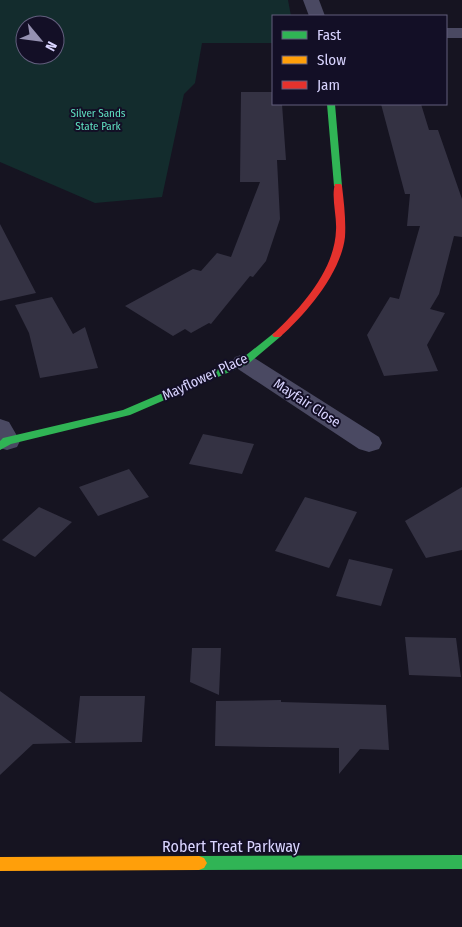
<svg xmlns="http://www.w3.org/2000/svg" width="462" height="927" font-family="'Fira Sans Condensed',sans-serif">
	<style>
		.green { fill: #132c2d; fill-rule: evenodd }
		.building { fill: #343243 }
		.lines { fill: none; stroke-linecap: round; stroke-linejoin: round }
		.street { fill: #4a4962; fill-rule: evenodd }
		.fast { fill: #30b455; fill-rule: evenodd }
		.slow { fill: #ff9f0a; fill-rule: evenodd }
		.jam { fill: #e5322d; fill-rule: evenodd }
		.labels { text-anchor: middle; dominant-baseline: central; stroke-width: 4; stroke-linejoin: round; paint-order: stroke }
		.far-park-label { font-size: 11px; fill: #5fe0c0; stroke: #130f26 }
		.street-label { font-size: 14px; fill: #d9d4ff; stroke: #130f26 }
		.near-street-label { font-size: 16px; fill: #d9d4ff; stroke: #130f26 }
	</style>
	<rect width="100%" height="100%" fill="#161421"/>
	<path class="green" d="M 0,0 L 288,0 L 291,16 L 273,16 L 273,43 L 202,43 L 195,83 L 184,94 L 162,197 L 95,203 L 0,162 ZM 25,25 L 55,25 L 55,55 L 25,55 Z"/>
	<path class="building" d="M 241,92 L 273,92 L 273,104 L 282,104 L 286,160 L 277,160 L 280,219 L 266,261 L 253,277 L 250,276 L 211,324 L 209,323 L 191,333 L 185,329 L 173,336 L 125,306 L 193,269 L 201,271 L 217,253 L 231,257 L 260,182 L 240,182 Z
		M 381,104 L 421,104 L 429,130 L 438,130 L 462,199 L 462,237 L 454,236 L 439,294 L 430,309 L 445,313 L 427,345 L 438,371 L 384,376 L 367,335 L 390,297 L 399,299 L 420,226 L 407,226 L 410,194 L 405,194 Z
		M 0,224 L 36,293 L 0,301 Z
		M 52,297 L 73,334 L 85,327 L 98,368 L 40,378 L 29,333 L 15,305 Z
		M 203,434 L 254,444 L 242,474 L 189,464 Z
		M 129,469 L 149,497 L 98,516 L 79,487 Z
		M 462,487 L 462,550 L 426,558 L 405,521 Z
		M 305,497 L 357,512 L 329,568 L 275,551 Z
		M 39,507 L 72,522 L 35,557 L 2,540 Z
		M 349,559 L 393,569 L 381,606 L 336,596 Z
		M 405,637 L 456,638 L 461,677 L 409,675 Z
		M 192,648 L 221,648 L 219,695 L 190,682 Z
		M 0,691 L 72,743 L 33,744 L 0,775 Z
		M 80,696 L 145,696 L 142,742 L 75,743 Z
		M 281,700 L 281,702 L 386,705 L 389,750 L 360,749 L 339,774 L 339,748 L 215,746 L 216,701 Z"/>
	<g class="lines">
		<path class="street" d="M 303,0 L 319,0 L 325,16 L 309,16 Z
			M 446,28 L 462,28 L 462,38 L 446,38 Z
			M 244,354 L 253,357 L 379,437 L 382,443 L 379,449 L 369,452 L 359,449 L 235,367 L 232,362 L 235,357 Z
			M 0,419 L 9,422 L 20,441 L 17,447 L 7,450 L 0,448 Z"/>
		<path class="fast" d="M 327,104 L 335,104 L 342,186 L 338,188 L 334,186 Z
			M 277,332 L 282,335 L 280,337 L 248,364 L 130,415 L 11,444 L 0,450 L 0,441 L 3,438 L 123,410 L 240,360 L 274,333 Z
			M 462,855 L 462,869 L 199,870 L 194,868 L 191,863 L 194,858 L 199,856 Z"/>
		<path class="slow" d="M 199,856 L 204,858 L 207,863 L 204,868 L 199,870 L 0,871 L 0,857 Z"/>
		<path class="jam" d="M 335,184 L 341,184 L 342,186 C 344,203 346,220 345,237 C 341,273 306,314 280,337 L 274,337 L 272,335 L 274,333 C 301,308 335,270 336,230 C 337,216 331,197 335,184 Z"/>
	</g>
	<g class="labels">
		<g class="far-park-label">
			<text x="98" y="113">Silver Sands<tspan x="98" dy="13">State Park</tspan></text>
		</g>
		<g class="street-label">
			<text transform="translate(205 377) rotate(-25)">Mayflower Place</text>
			<text transform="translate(307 403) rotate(33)">Mayfair Close</text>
		</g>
		<g class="near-street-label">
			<text x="231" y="846">Robert Treat Parkway</text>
		</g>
	</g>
	<rect x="272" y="15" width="175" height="90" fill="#130f26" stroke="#625e7d"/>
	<rect x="282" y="31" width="25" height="8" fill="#30b455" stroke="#625e7d"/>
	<text x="317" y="40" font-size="15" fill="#d9d4ff">Fast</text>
	<rect x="282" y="56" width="25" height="8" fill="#ff9f0a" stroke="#625e7d"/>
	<text x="317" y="65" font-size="15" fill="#d9d4ff">Slow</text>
	<rect x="282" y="81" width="25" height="8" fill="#e5322d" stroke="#625e7d"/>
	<text x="317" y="90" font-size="15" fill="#d9d4ff">Jam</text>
	<g transform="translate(40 40) rotate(119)"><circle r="24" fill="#130f26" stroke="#625e7d"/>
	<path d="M0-4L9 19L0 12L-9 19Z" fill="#9591b1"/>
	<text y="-8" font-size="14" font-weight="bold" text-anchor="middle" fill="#d9d4ff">N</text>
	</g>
</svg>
